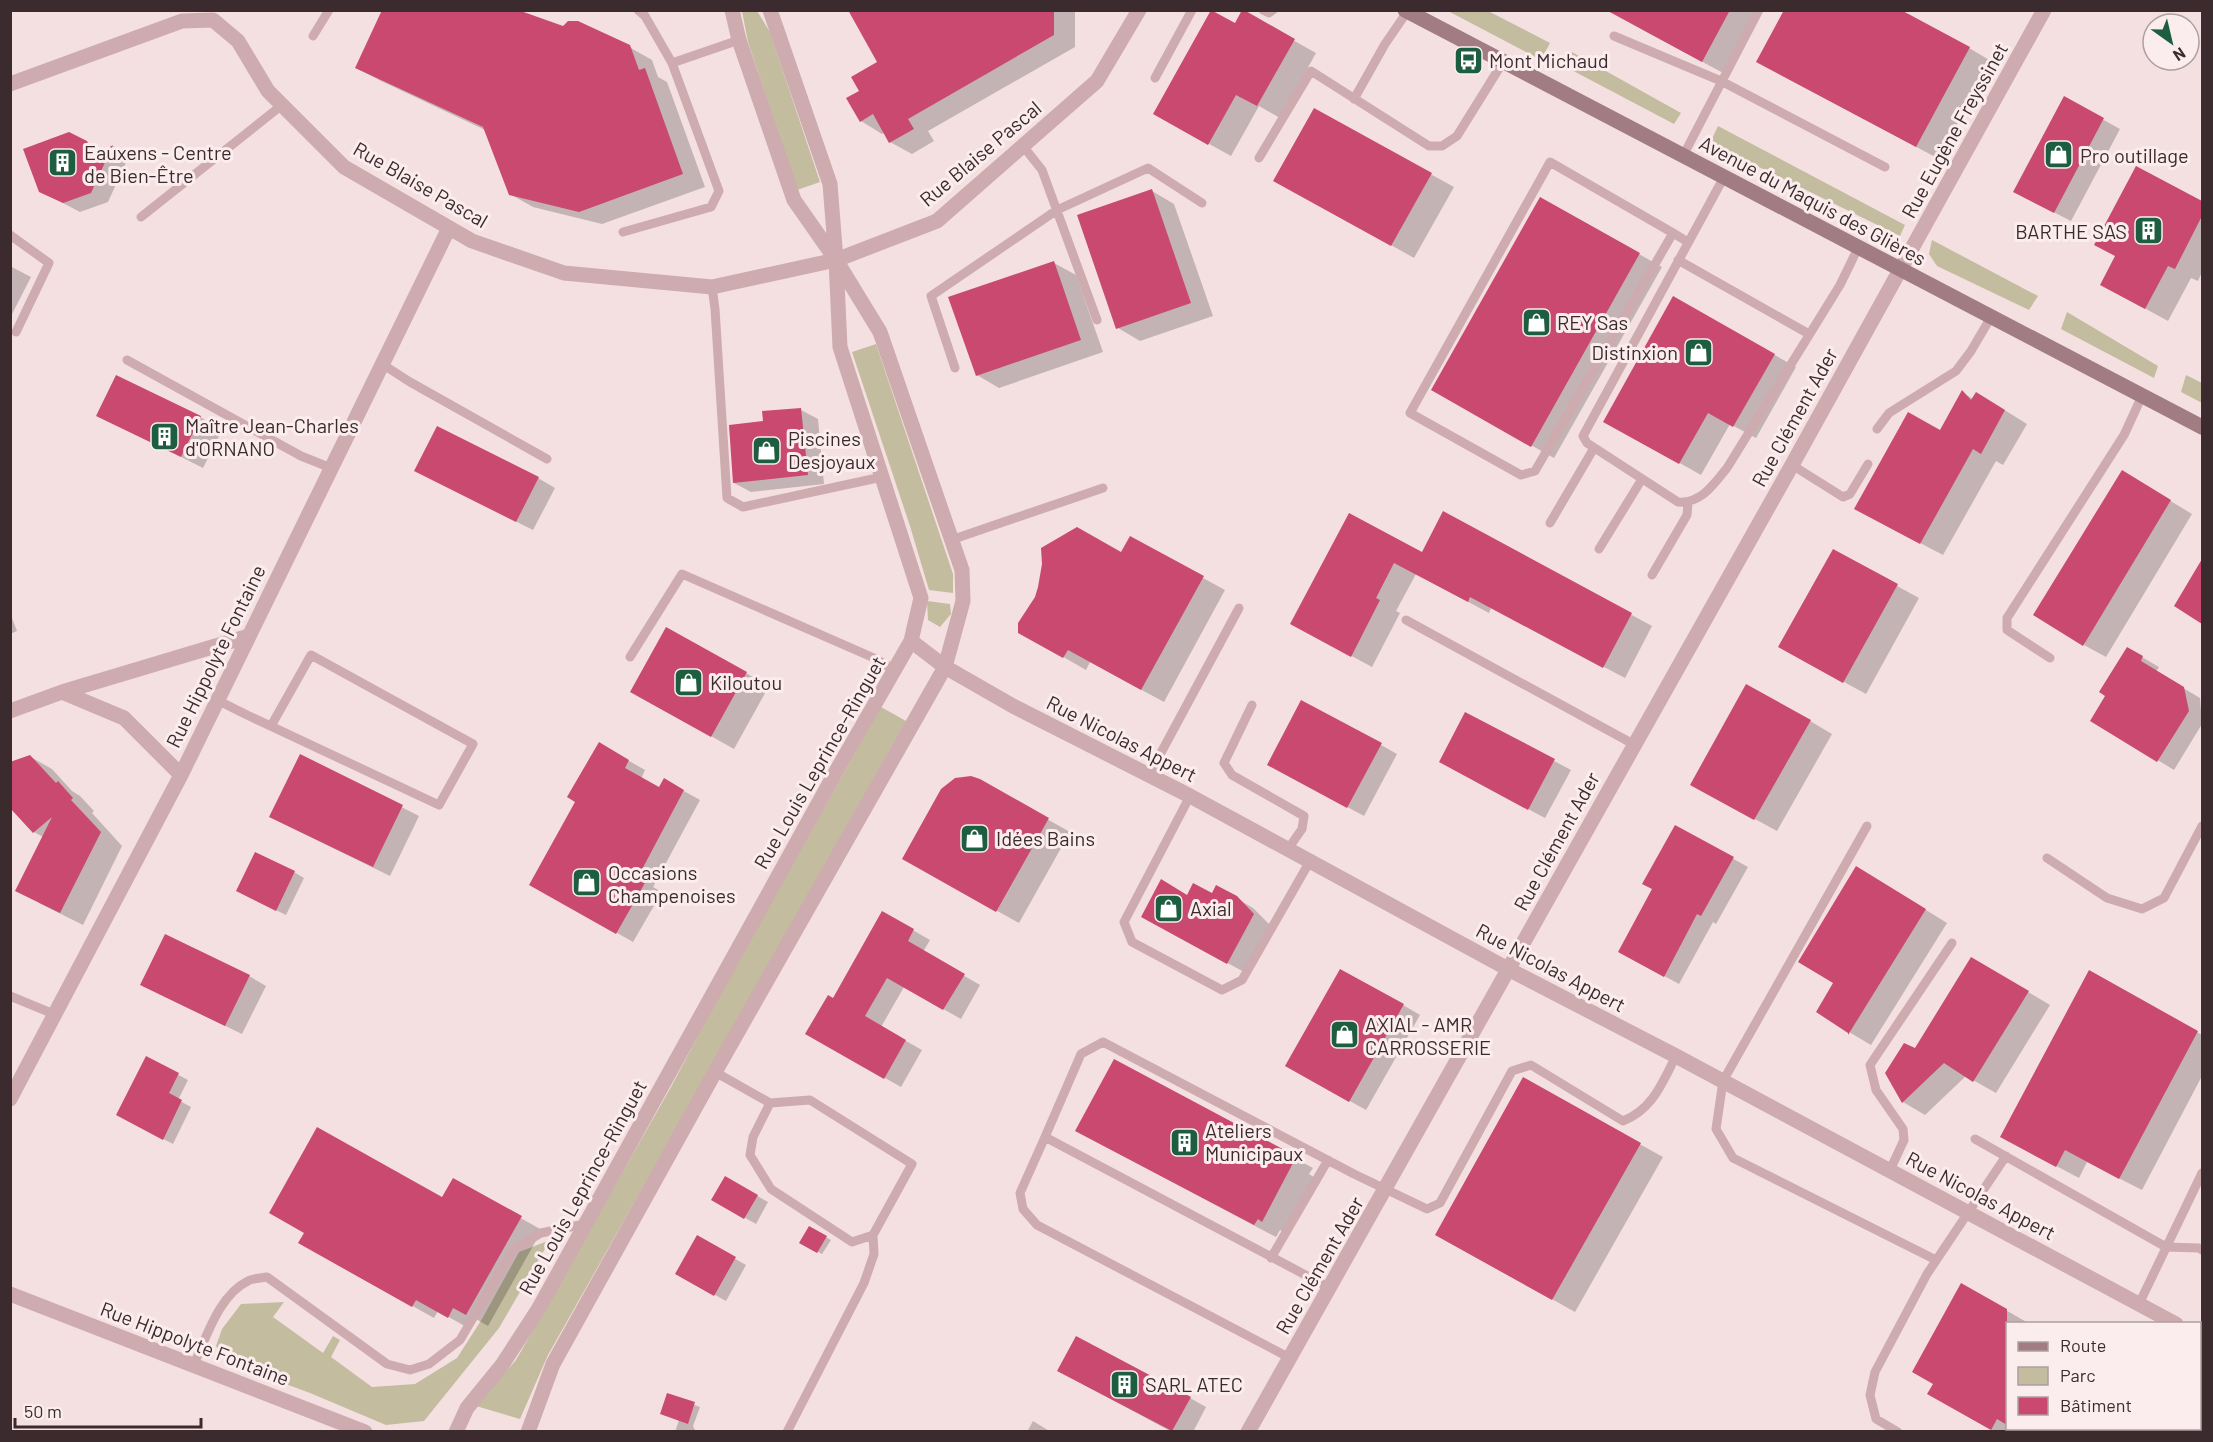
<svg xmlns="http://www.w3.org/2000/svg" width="2213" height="1442" font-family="Barlow,sans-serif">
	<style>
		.green { fill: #c4bc9f }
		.shadow { fill: #0003 }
		.building { fill: #c94970 }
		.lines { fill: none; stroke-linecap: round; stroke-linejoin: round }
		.service { stroke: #cdabae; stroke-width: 9 }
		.minor { stroke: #cdabae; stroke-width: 15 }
		.secondary { stroke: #a17c83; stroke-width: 15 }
		.labels { text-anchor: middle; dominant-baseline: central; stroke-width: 6; stroke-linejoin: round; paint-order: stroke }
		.poi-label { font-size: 20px; fill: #3b2b2e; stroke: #fbeded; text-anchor: start }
		.street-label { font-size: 20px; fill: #3b2b2e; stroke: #fbeded }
	</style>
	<rect width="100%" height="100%" fill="#f4e0e1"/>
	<path class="green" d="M 742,11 L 757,11 L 770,32 L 820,182 L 797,190 L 748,42 Z
		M 1448,11 L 1488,11 L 1550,43 L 1541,60 Z
		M 1570,51 L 1681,113 L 1674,124 L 1562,65 Z
		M 1718,126 L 1905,225 L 1900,236 L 1710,143 Z
		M 1932,240 L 2038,296 L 2029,310 L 1937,266 L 1929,254 Z
		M 2067,312 L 2158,366 L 2154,378 L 2061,329 Z
		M 876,344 L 953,574 L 953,593 L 929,590 L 910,526 L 852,352 Z
		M 2186,375 L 2202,383 L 2202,403 L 2181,392 Z
		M 927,601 L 950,604 L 951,614 L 940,627 L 928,620 Z
		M 881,707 L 906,721 L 548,1355 L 520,1419 L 476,1406 L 516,1360 L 671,1087 L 733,970 Z
		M 550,1240 L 499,1328 L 424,1421 L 386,1425 L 310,1393 L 226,1362 L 216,1346 L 222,1329 L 241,1304 L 284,1302 L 273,1317 L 323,1353 L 333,1336 L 340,1340 L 331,1357 L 372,1387 L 415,1384 L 457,1358 L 482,1319 L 519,1252 Z"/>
	<path class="shadow" d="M 1015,10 L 1075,10 L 1075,47 L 928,131 L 934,141 L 912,154 L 890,142 L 885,132 L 882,134 L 861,121 Z
		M 1625,10 L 1759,10 L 1725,74 L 1643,30 Z
		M 1243,12 L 1316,53 L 1280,118 L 1259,106 L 1231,156 L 1155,114 L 1236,25 Z
		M 629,47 L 652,60 L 658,77 L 667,82 L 705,187 L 602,224 L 533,207 L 510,194 L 485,130 L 379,80 L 357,68 Z
		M 1969,48 L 1991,61 L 1939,159 L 1780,74 Z
		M 2064,98 L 2120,129 L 2071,221 L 2032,201 Z
		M 1314,110 L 1454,187 L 1414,258 L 1295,191 Z
		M 86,143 L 104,153 L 113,146 L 129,156 L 108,202 L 80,212 L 40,191 Z
		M 2137,168 L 2202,203 L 2202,272 L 2198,281 L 2191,278 L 2168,321 L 2124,297 L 2116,256 Z
		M 1152,191 L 1174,204 L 1213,316 L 1140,341 L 1118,328 Z
		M 1541,199 L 1662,267 L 1554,458 L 1433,390 Z
		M 1054,263 L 1076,275 L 1103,352 L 999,388 L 977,375 Z
		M 10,266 L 31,277 L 10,318 Z
		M 1673,298 L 1796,367 L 1756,438 L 1730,424 L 1701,475 L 1605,421 Z
		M 1962,392 L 1973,399 L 1998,406 L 2027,424 L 2003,465 L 1996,461 L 1943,555 L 1878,521 L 1940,432 Z
		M 801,410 L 818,419 L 824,484 L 751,492 L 734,483 L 764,423 Z
		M 98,415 L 200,417 L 222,430 L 203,468 Z
		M 538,478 L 555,488 L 533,530 L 433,480 Z
		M 2144,485 L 2192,514 L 2106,657 L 2084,645 Z
		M 1444,513 L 1652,626 L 1625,678 L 1491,608 L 1489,613 L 1416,574 L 1396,611 L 1400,613 L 1372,667 L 1313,635 L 1350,515 L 1423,554 Z
		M 1833,551 L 1919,598 L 1866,694 L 1802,659 Z
		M 1122,554 L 1203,578 L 1225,590 L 1164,702 L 1090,662 L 1086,670 L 1020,632 Z
		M 2202,562 L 2202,623 L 2176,606 Z
		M 10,613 L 17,631 L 10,634 Z
		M 667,629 L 769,686 L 734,749 L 654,704 Z
		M 2128,649 L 2159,667 L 2156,672 L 2200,698 L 2202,724 L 2174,770 L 2092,720 L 2107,696 Z
		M 1466,714 L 1571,770 L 1545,818 L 1457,771 Z
		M 1810,721 L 1832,734 L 1777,831 L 1714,797 Z
		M 599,744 L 645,770 L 641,779 L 659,789 L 664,780 L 700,800 L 653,887 L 662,892 L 633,942 L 531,884 L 577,801 Z
		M 1381,745 L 1397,754 L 1364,816 L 1286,774 Z
		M 29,756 L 52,769 L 72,791 L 80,796 L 94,811 L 92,813 L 122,846 L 83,925 L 39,903 L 43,837 L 34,832 L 10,806 Z
		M 301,756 L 419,816 L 390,876 L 288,826 Z
		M 980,781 L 1070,832 L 1019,923 L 904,859 Z
		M 1676,827 L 1748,867 L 1716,924 L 1713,922 L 1679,984 L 1635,960 L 1654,889 Z
		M 294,872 L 304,878 L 286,915 L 247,896 Z
		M 1879,881 L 1947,923 L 1871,1045 L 1849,1032 Z
		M 1217,887 L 1253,908 L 1270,925 L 1244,972 L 1160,926 L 1188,897 L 1213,895 Z
		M 883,913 L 930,940 L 923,952 L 980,985 L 961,1019 L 904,987 L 881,1027 L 922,1050 L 901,1087 L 807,1034 L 833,1000 Z
		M 1993,971 L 2050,1005 L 1996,1093 L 1966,1076 L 1925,1115 L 1903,1102 L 1887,1073 L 1916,1050 Z
		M 2090,972 L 2202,1035 L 2202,1076 L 2142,1190 L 2087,1162 L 2079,1178 L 2024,1149 Z
		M 249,976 L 266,986 L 242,1034 L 159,994 Z
		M 1403,1005 L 1420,1015 L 1366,1110 L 1287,1066 Z
		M 147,1058 L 188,1080 L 178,1100 L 191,1107 L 173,1144 L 127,1120 Z
		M 1114,1061 L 1313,1168 L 1309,1174 L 1314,1177 L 1285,1233 L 1280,1230 L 1276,1237 L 1099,1143 Z
		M 1523,1080 L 1663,1157 L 1575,1312 L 1459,1247 Z
		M 725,1178 L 768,1202 L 756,1224 L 713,1200 Z
		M 453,1180 L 542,1230 L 488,1326 L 476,1319 L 470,1329 L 438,1311 L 434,1318 L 300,1243 L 442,1199 Z
		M 810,1228 L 831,1240 L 822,1254 L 801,1243 Z
		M 697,1237 L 746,1265 L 726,1301 L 677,1274 Z
		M 1962,1285 L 2030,1324 L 2008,1324 L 2008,1428 L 2048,1428 L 2046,1432 L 1995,1432 L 1929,1394 L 1935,1383 Z
		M 1075,1380 L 1190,1398 L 1206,1407 L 1193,1432 L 1172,1432 Z
		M 668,1395 L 700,1407 L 693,1426 L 696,1432 L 675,1432 L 679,1420 Z
		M 2200,1415 L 2202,1416 L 2202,1432 L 2073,1432 L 2072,1428 L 2200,1428 Z
		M 1033,1421 L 1051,1432 L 1027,1432 Z"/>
	<path class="building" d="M 382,10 L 518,10 L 563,26 L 568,21 L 578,21 L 630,45 L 639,70 L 645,68 L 683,174 L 579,212 L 509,195 L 483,127 L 355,68 Z
		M 848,10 L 1054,10 L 1054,35 L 908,119 L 914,129 L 889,143 L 873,114 L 860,122 L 846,98 L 859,91 L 851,77 L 877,62 Z
		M 1211,10 L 1235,23 L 1242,10 L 1244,10 L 1295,39 L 1257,106 L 1236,95 L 1208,145 L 1153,114 Z
		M 1606,10 L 1730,10 L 1702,62 Z
		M 1784,10 L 1901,10 L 1970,47 L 1916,147 L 1756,62 Z
		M 2064,96 L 2104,118 L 2054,213 L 2013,192 Z
		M 1314,108 L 1432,173 L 1391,246 L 1273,181 Z
		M 69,132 L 87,141 L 94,157 L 113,145 L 91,193 L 63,203 L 39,192 L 23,149 Z
		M 2136,166 L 2202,201 L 2202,216 L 2175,269 L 2168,266 L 2145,309 L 2100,285 L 2115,256 L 2094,245 Z
		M 1152,189 L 1191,303 L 1116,329 L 1077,215 Z
		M 1540,197 L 1640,253 L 1531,447 L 1431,390 Z
		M 1054,261 L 1081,340 L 976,376 L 948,297 Z
		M 1673,296 L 1775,354 L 1733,427 L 1708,413 L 1679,464 L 1603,422 Z
		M 116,375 L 201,416 L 181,457 L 96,416 Z
		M 1962,390 L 1971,400 L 1976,392 L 2005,410 L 1981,454 L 1973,449 L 1920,544 L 1854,509 L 1908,412 L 1940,430 Z
		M 801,408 L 808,475 L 733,483 L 729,425 L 763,421 L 762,411 Z
		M 437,426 L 539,477 L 516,522 L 414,471 Z
		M 2122,470 L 2171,500 L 2083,646 L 2033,615 Z
		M 1443,511 L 1632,613 L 1603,668 L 1470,597 L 1468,602 L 1394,563 L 1376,598 L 1380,600 L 1351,657 L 1290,624 L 1349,513 L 1422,552 Z
		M 1077,527 L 1121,552 L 1130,536 L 1204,576 L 1141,690 L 1068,650 L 1063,658 L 1018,633 L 1018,623 L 1035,597 L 1038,587 L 1042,564 L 1041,548 Z
		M 1833,549 L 1898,584 L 1843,683 L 1778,647 Z
		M 2202,559 L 2202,624 L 2174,606 Z
		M 666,627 L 747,672 L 711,737 L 630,692 Z
		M 2127,647 L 2143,656 L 2141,661 L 2184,687 L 2189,711 L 2157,762 L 2090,721 L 2105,696 L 2099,692 Z
		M 1746,684 L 1811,720 L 1754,820 L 1690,785 Z
		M 1301,700 L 1382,743 L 1347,808 L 1267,765 Z
		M 1465,712 L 1555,759 L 1528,810 L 1439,762 Z
		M 599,742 L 629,760 L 625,768 L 659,787 L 664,778 L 684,790 L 638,877 L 646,881 L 616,934 L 529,885 L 575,802 L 567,797 Z
		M 300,754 L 403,805 L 373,867 L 269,817 Z
		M 30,755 L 56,783 L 58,781 L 73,798 L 71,800 L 101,832 L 60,913 L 15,891 L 52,817 L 33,833 L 10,808 L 10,762 Z
		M 971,776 L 980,779 L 1049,818 L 996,912 L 902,859 L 941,789 L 955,778 Z
		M 1675,825 L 1734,857 L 1701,916 L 1697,914 L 1664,977 L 1618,952 L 1652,889 L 1642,884 Z
		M 255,852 L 295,871 L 276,911 L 236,891 Z
		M 1856,866 L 1926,909 L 1848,1035 L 1848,1033 L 1816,1012 L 1833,983 L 1798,962 Z
		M 1161,879 L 1187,895 L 1193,883 L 1212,893 L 1216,885 L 1237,896 L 1254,914 L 1227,964 L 1141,917 Z
		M 882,911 L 914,929 L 908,941 L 965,974 L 943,1010 L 887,978 L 865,1016 L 906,1040 L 884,1079 L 805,1034 L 828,995 L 833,998 Z
		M 165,934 L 250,975 L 225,1026 L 140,985 Z
		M 1971,957 L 2029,991 L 1973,1082 L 1944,1063 L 1902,1103 L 1885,1073 L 1904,1043 L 1915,1048 Z
		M 1340,969 L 1404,1004 L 1349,1102 L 1285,1066 Z
		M 2089,970 L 2198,1031 L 2119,1179 L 2065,1150 L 2056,1167 L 2000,1137 Z
		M 146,1056 L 179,1073 L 169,1093 L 182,1100 L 163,1140 L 116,1115 Z
		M 1114,1059 L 1292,1154 L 1288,1161 L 1293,1163 L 1262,1222 L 1258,1219 L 1254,1225 L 1075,1131 Z
		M 1523,1077 L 1641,1143 L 1552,1300 L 1435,1235 Z
		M 317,1127 L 442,1197 L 453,1178 L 522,1216 L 466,1315 L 453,1308 L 448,1318 L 416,1300 L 412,1307 L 298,1243 L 304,1233 L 269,1213 Z
		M 725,1176 L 758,1195 L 744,1219 L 711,1200 Z
		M 809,1226 L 827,1236 L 817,1253 L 799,1243 Z
		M 697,1235 L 736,1257 L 714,1296 L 675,1274 Z
		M 1961,1283 L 2007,1309 L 2007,1425 L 1997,1419 L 1991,1430 L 1927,1394 L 1933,1384 L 1912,1372 Z
		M 1076,1336 L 1191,1397 L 1172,1431 L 1057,1371 Z
		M 667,1393 L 695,1402 L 688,1424 L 660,1414 Z"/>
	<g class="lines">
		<path class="service" d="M 638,10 L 645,16 L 672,63
			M 1263,10 L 1269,13 L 1273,10
			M 313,36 L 329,10
			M 1614,36 L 1721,81 L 1885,167
			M 1155,78 L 1192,10
			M 1354,99 L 1385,44 L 1407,12
			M 1023,146 L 1042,170 L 1097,320
			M 1683,156 L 1759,10
			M 1259,158 L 1311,71 L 1429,146 L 1442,146 L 1457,136 L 1503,62
			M 1724,177 L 1583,436 L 1587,443 L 1678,502 C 1701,504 1714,484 1727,468 L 1840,285 L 1858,248
			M 141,217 L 282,105
			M 623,232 L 711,207 L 719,191 L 672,63 L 739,40
			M 1673,233 L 1535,471 L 1521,475 L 1410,413 L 1550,162 L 1673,233 L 1688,242
			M 10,235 L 49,263 L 16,332
			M 1678,260 L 1809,334
			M 712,287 L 715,309 L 727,498 L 743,507 L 882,477
			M 127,360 L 301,456 L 331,468
			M 382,364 L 410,382 L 547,459
			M 955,368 L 931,296 L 1057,210 L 1148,168 L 1202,203
			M 1877,429 L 1889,413 L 1956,371 L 1971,351 L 1991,317
			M 1792,465 L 1843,497 L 1850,494 L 1868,464
			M 1550,523 L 1594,448
			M 951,540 L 1103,488
			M 1599,549 L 1642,479
			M 1652,575 L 1687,515 L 1688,503
			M 1406,620 L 1635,745
			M 630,657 L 682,574 L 874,658 L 895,670
			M 2050,658 L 2007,630 L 2007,618 L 2124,435 L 2142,396
			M 217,700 L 247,715 L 439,805 L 473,744 L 311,655 L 271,726
			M 1252,705 L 1224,763 L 1232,775 L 1304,816 L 1302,829 L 1288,849
			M 1149,775 L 1239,608
			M 1190,796 L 1124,922 L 1132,942 L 1222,990 L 1242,980 L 1310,861
			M 1867,826 L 1723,1081 L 1716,1129 L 1733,1158 L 1936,1260
			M 2047,858 L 2107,898 L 2142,909 L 2164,898 L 2202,826
			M 10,996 L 56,1015
			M 715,1072 L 770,1103 L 810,1100 L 912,1164 L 873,1235 L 852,1242 L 771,1189 L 750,1155 L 753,1137 L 770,1103
			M 1045,1137 L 1020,1193 L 1023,1209 L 1037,1225 L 1290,1358
			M 1975,1139 L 2166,1247 L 2199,1248 L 2202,1250
			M 1890,1170 L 1904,1140 L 1903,1129 L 1876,1090 L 1870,1065 L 1952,943
			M 1271,1258 L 1328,1160
			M 1330,1288 L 1045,1137 L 1081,1054 L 1103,1042 L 1354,1174 L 1427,1209 L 1440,1203 L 1512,1071 L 1531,1065 L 1623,1121 C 1653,1109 1662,1083 1676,1056
			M 2139,1304 L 2202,1173
			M 194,1364 C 207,1336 219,1295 248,1281 C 253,1278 261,1278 267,1277 L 387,1364 L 410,1370 L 429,1364 L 460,1340 L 513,1250 L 541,1233 L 585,1224
			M 787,1432 L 864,1283 L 874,1254 L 873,1235
			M 1898,1432 L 1876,1419 L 1870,1395 L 1875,1372 L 1927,1274 L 2006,1156"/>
		<path class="minor" d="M 10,84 L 182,21 L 213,20 L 238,41 L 268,91 L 344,167 L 472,241 L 564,273 L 712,287 L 836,260 L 937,221 L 1097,81 L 1139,10
			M 911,641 L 945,667 L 1013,706 L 1190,796 L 1508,969 L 1676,1056 L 2176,1324
			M 62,692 L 249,636
			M 10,711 L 62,692 L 124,718 L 181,775
			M 10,1099 L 181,775 L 449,228
			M 10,1294 L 365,1432
			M 2200,1336 L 2202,1337
			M 456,1432 L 467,1408 L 502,1365 L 539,1308 L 838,768 L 911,641 L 921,598 L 840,347 L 836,260 L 794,200 L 739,40 L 732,10
			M 528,1432 L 553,1364 L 715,1072 L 945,667 L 963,601 L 962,570 L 880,332 L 836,260 L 830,184 L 770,10
			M 1248,1432 L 1792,465 L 2044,10"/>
		<path class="secondary" d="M 1405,10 L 2202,427"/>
	</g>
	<defs>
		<symbol id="bus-square" viewBox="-11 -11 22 22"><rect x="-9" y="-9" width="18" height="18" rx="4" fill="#1e5e40" stroke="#fbeded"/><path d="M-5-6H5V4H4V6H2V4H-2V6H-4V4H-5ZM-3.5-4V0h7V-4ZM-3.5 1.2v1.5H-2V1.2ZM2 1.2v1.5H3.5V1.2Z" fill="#fff"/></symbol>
		<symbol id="shop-square" viewBox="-11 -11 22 22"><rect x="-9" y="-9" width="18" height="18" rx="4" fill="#1e5e40" stroke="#fbeded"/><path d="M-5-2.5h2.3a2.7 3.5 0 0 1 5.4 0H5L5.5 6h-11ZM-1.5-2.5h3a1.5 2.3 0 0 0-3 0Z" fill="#fff"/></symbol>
		<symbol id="building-square" viewBox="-11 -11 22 22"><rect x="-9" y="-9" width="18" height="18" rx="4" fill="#1e5e40" stroke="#fbeded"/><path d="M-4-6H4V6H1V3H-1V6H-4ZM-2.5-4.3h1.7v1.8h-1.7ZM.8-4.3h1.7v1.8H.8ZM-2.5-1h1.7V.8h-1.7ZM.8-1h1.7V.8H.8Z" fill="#fff"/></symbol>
	</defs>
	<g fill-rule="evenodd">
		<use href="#bus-square" x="1452" y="44" width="33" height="33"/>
		<use href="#shop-square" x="2042" y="138" width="33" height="33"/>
		<use href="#building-square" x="46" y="146" width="33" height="33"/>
		<use href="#building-square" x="2132" y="214" width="33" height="33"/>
		<use href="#shop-square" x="1520" y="306" width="33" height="33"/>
		<use href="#shop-square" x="1682" y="336" width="33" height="33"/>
		<use href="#building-square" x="148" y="420" width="33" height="33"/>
		<use href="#shop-square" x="750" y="434" width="33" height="33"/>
		<use href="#shop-square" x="672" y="666" width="33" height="33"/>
		<use href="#shop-square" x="958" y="822" width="33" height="33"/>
		<use href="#shop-square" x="570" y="866" width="33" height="33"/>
		<use href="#shop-square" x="1152" y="892" width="33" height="33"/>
		<use href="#shop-square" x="1328" y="1018" width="33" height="33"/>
		<use href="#building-square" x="1168" y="1126" width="33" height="33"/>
		<use href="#building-square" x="1108" y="1368" width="33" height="33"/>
	</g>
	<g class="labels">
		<g class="poi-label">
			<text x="1489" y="60">Mont Michaud</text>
			<text x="84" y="152">Eauxens - Centre<tspan x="84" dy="23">de Bien-Être</tspan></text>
			<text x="2080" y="155">Pro outillage</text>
			<text x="2127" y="231" text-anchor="end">BARTHE SAS</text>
			<text x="1557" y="322">REY Sas</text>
			<text x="1678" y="352" text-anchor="end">Distinxion</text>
			<text x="185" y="425">Maître Jean-Charles<tspan x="185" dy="23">d'ORNANO</tspan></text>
			<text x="788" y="438">Piscines<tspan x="788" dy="23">Desjoyaux</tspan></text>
			<text x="710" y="682">Kiloutou</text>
			<text x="996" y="838">Idées Bains</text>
			<text x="608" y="872">Occasions<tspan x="608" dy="23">Champenoises</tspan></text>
			<text x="1190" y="908">Axial</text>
			<text x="1365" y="1024">AXIAL - AMR<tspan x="1365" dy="23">CARROSSERIE</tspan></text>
			<text x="1205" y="1130">Ateliers<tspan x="1205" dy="23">Municipaux</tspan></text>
			<text x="1145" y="1384">SARL ATEC</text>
		</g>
		<g class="street-label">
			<text transform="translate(1954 130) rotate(-61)">Rue Eugène Freyssinet</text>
			<text transform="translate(980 153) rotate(-40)">Rue Blaise Pascal</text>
			<text transform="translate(421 184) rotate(30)">Rue Blaise Pascal</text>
			<text transform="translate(1813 200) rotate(28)">Avenue du Maquis des Glières</text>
			<text transform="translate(1794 417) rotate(-61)">Rue Clément Ader</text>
			<text transform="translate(215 656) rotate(-64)">Rue Hippolyte Fontaine</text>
			<text transform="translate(1122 738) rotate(27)">Rue Nicolas Appert</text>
			<text transform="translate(819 762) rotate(-60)">Rue Louis Leprince-Ringuet</text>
			<text transform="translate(1556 841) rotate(-61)">Rue Clément Ader</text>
			<text transform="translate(1551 967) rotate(28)">Rue Nicolas Appert</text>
			<text transform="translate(582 1187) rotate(-61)">Rue Louis Leprince-Ringuet</text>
			<text transform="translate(1981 1195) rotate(28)">Rue Nicolas Appert</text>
			<text transform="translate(1319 1265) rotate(-60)">Rue Clément Ader</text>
			<text transform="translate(195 1343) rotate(21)">Rue Hippolyte Fontaine</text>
		</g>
	</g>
	<rect width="2213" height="1442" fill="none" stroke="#3b2b2e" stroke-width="24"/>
	<rect x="2006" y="1322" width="195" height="108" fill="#fbeded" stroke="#ae9fa1" stroke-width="1.5"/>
	<rect x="2018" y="1342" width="30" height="9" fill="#a17c83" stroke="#ae9fa1" stroke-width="1.5"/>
	<text x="2060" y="1352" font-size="18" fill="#3b2b2e">Route</text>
	<rect x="2018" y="1367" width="30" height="18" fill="#c4bc9f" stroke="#ae9fa1" stroke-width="1.5"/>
	<text x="2060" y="1382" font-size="18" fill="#3b2b2e">Parc</text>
	<rect x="2018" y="1397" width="30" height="18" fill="#c94970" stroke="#ae9fa1" stroke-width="1.5"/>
	<text x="2060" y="1412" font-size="18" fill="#3b2b2e">Bâtiment</text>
	<g transform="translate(2171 42) rotate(146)"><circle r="28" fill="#fbeded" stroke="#ae9fa1" stroke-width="1.5"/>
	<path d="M0-4.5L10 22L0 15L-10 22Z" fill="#1e5e40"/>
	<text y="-9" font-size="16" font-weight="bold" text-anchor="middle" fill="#3b2b2e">N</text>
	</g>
	<path d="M15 1418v9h186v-9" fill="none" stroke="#3b2b2e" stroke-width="3"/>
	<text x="24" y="1418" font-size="18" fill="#3b2b2e" stroke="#fbeded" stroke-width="4.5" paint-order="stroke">50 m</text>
</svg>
